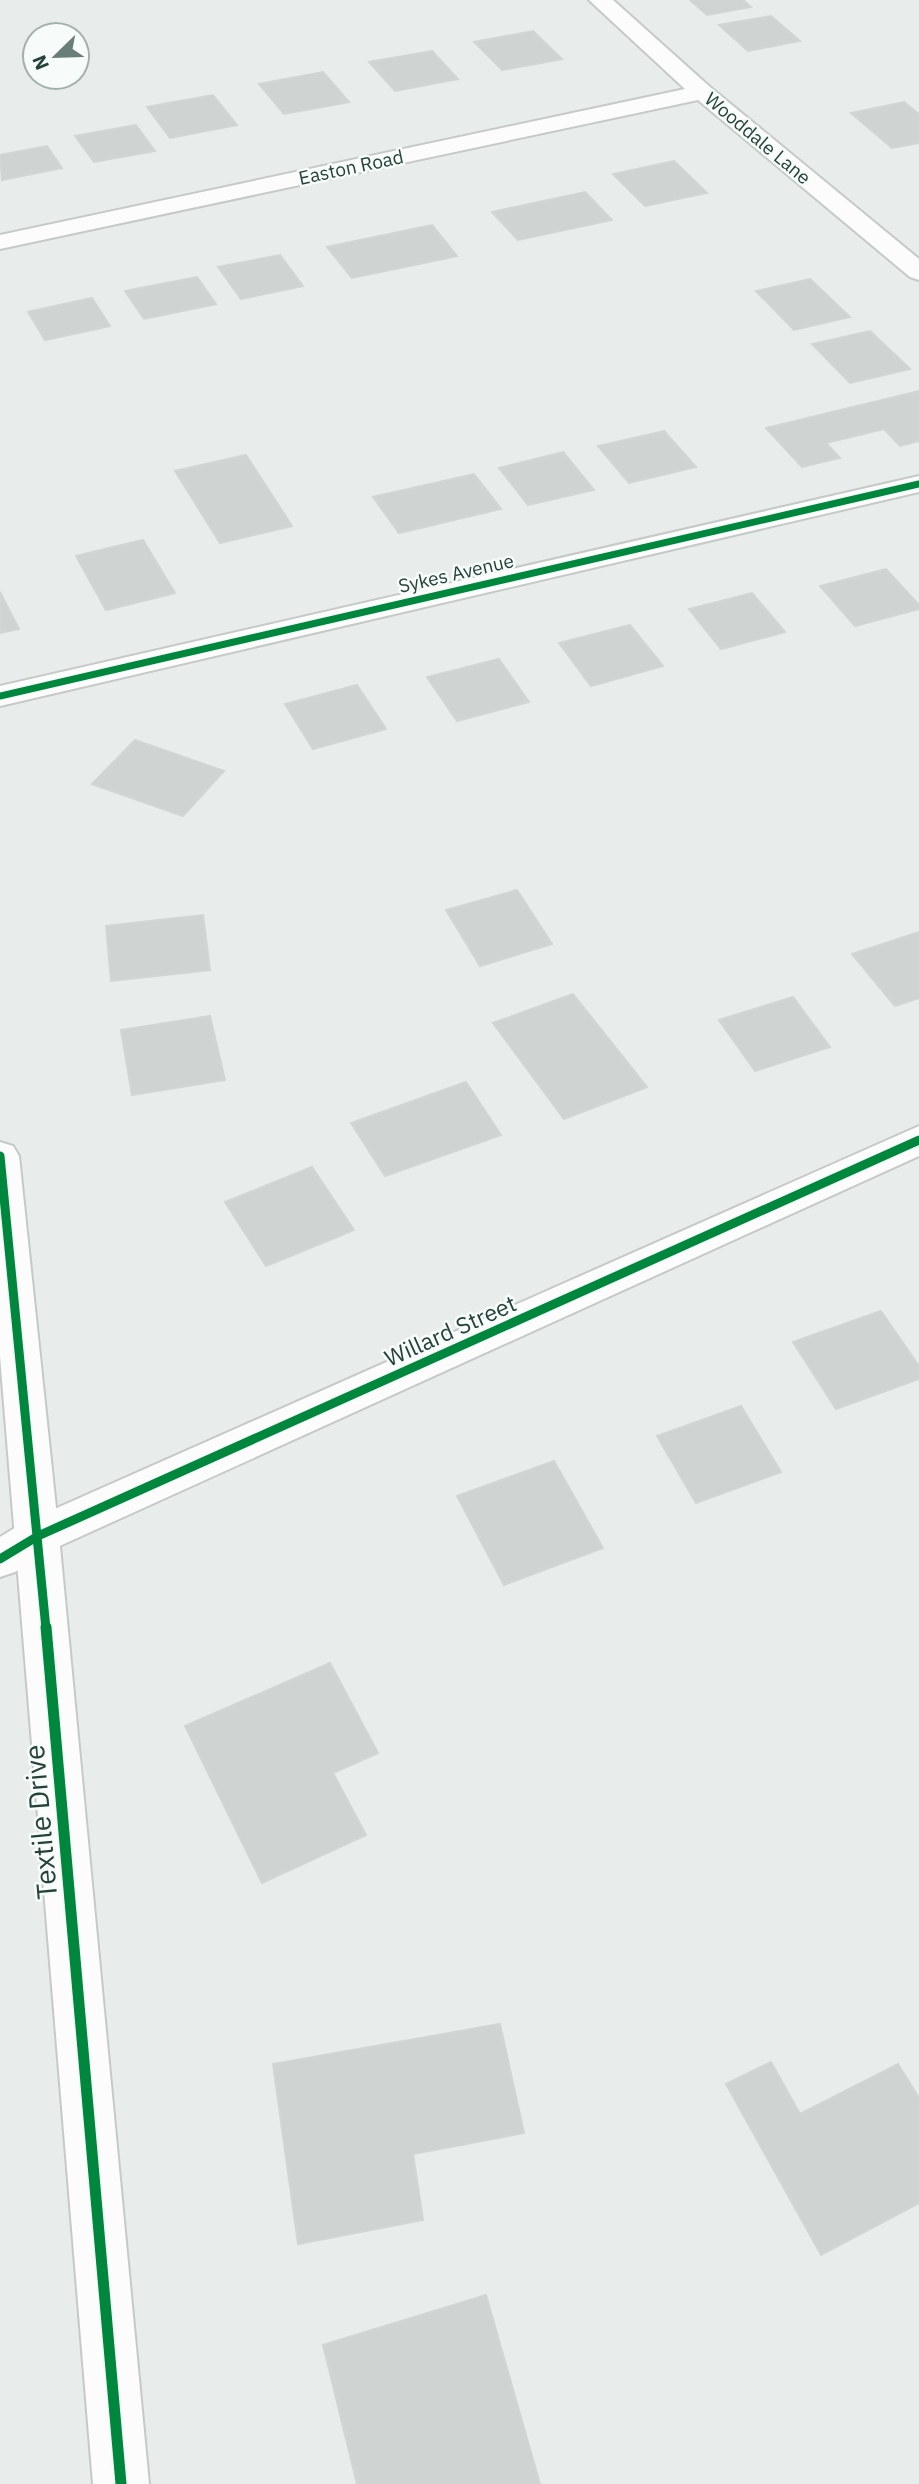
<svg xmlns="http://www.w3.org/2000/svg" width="919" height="2484" font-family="'IBM Plex Sans',sans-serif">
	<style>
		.building { fill: #cfd4d2; stroke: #d1d6d4; stroke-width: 2 }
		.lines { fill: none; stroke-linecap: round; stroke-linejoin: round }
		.minor-casing { stroke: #c5cac8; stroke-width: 4 }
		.tertiary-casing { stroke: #c5cac8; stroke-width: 4 }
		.minor { fill: #fcfcfc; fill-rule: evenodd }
		.tertiary { fill: #fcfcfc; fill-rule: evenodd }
		.cycleway-far2-casing { stroke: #f7fbf9; stroke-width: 10 }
		.cycleway-far1-casing { stroke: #f7fbf9; stroke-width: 13 }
		.cycleway-casing { stroke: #f7fbf9; stroke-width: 16 }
		.cycleway-far2 { stroke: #00873e; stroke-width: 7 }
		.cycleway-far1 { stroke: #00873e; stroke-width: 9 }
		.cycleway { stroke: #00873e; stroke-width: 11 }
		.labels { text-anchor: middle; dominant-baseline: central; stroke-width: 5; stroke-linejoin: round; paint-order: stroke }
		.far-street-label { font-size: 19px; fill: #24423a; stroke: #f7fbf9 }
		.street-label { font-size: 23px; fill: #24423a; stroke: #f7fbf9 }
		.near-street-label { font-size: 28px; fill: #24423a; stroke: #f7fbf9 }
	</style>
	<rect width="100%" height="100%" fill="#e8edeb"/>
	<path class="building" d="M 690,0 L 743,0 L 751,7 L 707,15 Z
		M 771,16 L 800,41 L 748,51 L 719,25 Z
		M 533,31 L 562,59 L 502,70 L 474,42 Z
		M 432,51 L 458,79 L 395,91 L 369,62 Z
		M 323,72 L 349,102 L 284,114 L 259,84 Z
		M 213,95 L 237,125 L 170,138 L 147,107 Z
		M 904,102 L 919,114 L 919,143 L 892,148 L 851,113 Z
		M 136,125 L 155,151 L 94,162 L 75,136 Z
		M 47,146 L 62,168 L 2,180 L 0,155 Z
		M 674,161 L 707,193 L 645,206 L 613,174 Z
		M 585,192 L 612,220 L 518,240 L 492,212 Z
		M 432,225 L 457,256 L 352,278 L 327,247 Z
		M 280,255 L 303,286 L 241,299 L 218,267 Z
		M 197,277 L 216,304 L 144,319 L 125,291 Z
		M 810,279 L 850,317 L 794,330 L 756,291 Z
		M 92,298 L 110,326 L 45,340 L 28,312 Z
		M 870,331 L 910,369 L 850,383 L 812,344 Z
		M 919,391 L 919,441 L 900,446 L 884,429 L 826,443 L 840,458 L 802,467 L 766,428 Z
		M 664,431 L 696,467 L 629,483 L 598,446 Z
		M 563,452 L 594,490 L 528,505 L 499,468 Z
		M 246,455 L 292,526 L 220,543 L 175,471 Z
		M 474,474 L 501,509 L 399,533 L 373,497 Z
		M 143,540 L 175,593 L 106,610 L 76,556 Z
		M 886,569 L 919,605 L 919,609 L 855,626 L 820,586 Z
		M 0,592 L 19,629 L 0,633 Z
		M 752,593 L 785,632 L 721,649 L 689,609 Z
		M 630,625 L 663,666 L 591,686 L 559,643 Z
		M 499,659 L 529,702 L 457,721 L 427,677 Z
		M 357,685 L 386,729 L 313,749 L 285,704 Z
		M 135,740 L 224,771 L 183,816 L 92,784 Z
		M 517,890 L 552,944 L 480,966 L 446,910 Z
		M 203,915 L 210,970 L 111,981 L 106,926 Z
		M 919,932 L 919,998 L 895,1006 L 852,954 Z
		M 573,994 L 647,1087 L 564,1119 L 493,1023 Z
		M 793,997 L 830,1047 L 755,1071 L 719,1020 Z
		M 210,1016 L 225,1080 L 132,1095 L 121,1030 Z
		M 466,1082 L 501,1135 L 385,1176 L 351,1123 Z
		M 312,1167 L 354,1230 L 266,1266 L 225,1202 Z
		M 881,1311 L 919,1366 L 919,1379 L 836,1409 L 793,1342 Z
		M 741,1406 L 781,1472 L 696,1503 L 657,1436 Z
		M 554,1461 L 603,1548 L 504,1585 L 457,1496 Z
		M 330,1663 L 378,1753 L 333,1773 L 366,1835 L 262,1883 L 185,1726 Z
		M 500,2024 L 524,2133 L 413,2154 L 423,2220 L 298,2244 L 273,2064 Z
		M 771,2062 L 800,2114 L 898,2064 L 919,2098 L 919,2203 L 821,2255 L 726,2084 Z
		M 486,2295 L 540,2484 L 357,2484 L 323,2345 Z"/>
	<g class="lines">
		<defs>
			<path id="minor" d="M 589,0 L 613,0 L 710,87 L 919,259 L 919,280 L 910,277 L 698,100 L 0,249 L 0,235 L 685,89 Z
				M 919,1126 L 919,1156 L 53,1549 L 15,1572 L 0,1577 L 0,1537 L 23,1523 Z"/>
			<path id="tertiary" d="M 919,476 L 919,492 L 0,706 L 0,686 Z
				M 0,1142 L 13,1146 L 19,1156 L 59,1536 L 149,2484 L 93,2484 L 0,1356 Z"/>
		</defs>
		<use href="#minor" class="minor-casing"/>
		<use href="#tertiary" class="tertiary-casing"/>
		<use href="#minor" class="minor"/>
		<use href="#tertiary" class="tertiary"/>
		<defs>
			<path id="cycleway-far2" d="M 0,696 L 919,484"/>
			<path id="cycleway-far1" d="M 0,1156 L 46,1629
				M 0,1559 L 38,1536 L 919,1140"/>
			<path id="cycleway" d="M 46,1627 L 121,2484"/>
		</defs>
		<use href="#cycleway-far2" class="cycleway-far2-casing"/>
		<use href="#cycleway-far1" class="cycleway-far1-casing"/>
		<use href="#cycleway" class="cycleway-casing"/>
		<use href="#cycleway-far2" class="cycleway-far2"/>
		<use href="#cycleway-far1" class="cycleway-far1"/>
		<use href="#cycleway" class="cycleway"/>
	</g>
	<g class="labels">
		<g class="far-street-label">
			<text transform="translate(758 138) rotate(40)">Wooddale Lane</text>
			<text transform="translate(351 167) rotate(-12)">Easton Road</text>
			<text transform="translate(456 573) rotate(-13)">Sykes Avenue</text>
		</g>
		<g class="street-label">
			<text transform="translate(450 1330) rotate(-24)">Willard Street</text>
		</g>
		<g class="near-street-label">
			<text transform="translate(40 1822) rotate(-95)">Textile Drive</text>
		</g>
	</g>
	<g transform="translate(56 56) rotate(247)"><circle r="33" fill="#f7fbf9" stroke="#a3b1ad" stroke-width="2"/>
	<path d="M0-5L12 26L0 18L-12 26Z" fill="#697e78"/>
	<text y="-10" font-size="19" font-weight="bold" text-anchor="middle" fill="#24423a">N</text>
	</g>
</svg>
